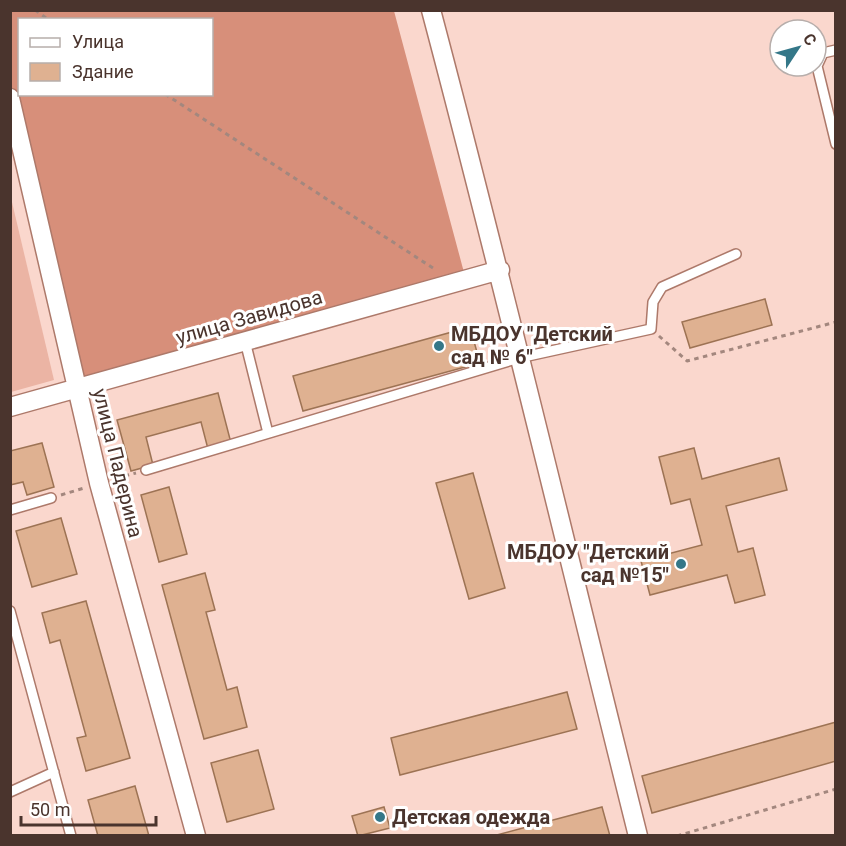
<svg xmlns="http://www.w3.org/2000/svg" width="846" height="846" font-family="Roboto,sans-serif">
	<style>
		.green { fill: #ebb4a4 }
		.forest { fill: #d78f7a; fill-rule: evenodd }
		.building { fill: #dfb191; stroke: #9d7354; stroke-width: 1.5 }
		.lines { fill: none; stroke-linecap: round; stroke-linejoin: round }
		.service-casing { stroke: #ad796a; stroke-width: 12 }
		.minor-casing { stroke: #ad796a; stroke-width: 21 }
		.path { stroke: #a3877e; stroke-width: 3; stroke-dasharray: 4.5 4.5; stroke-linecap: butt }
		.service { stroke: #fff; stroke-width: 9 }
		.minor { stroke: #fff; stroke-width: 18 }
		.poi-dot { fill: #347788; stroke: #fff; stroke-width: 2 }
		.labels { text-anchor: middle; dominant-baseline: central; stroke-width: 6; stroke-linejoin: round; paint-order: stroke }
		.street-label { font-size: 20px; fill: #4a342d; stroke: #fff }
		.poi-label { font-size: 20px; font-weight: bold; fill: #4a342d; stroke: #fff; text-anchor: start }
	</style>
	<rect width="100%" height="100%" fill="#fad7cd"/>
	<path class="green" d="M 11,198 L 54,380 L 11,392 L 10,392 Z"/>
	<path class="forest" d="M 10,11 L 394,11 L 466,280 L 76,389 L 11,98 ZM 20,20 L 212,20 L 212,94 L 20,94 Z"/>
	<path class="building" d="M 765,299 L 772,325 L 690,348 L 682,322 Z
		M 470,327 L 480,363 L 303,411 L 293,376 Z
		M 218,393 L 231,443 L 208,449 L 201,422 L 146,437 L 153,465 L 131,471 L 117,420 Z
		M 42,443 L 54,487 L 27,495 L 23,482 L 10,485 L 10,451 Z
		M 694,448 L 702,479 L 779,458 L 787,490 L 726,506 L 738,552 L 753,548 L 765,595 L 735,603 L 727,575 L 650,595 L 641,561 L 702,545 L 690,499 L 671,504 L 659,457 Z
		M 473,473 L 505,588 L 469,599 L 436,483 Z
		M 169,487 L 187,554 L 159,562 L 141,495 Z
		M 61,518 L 77,574 L 32,587 L 16,531 Z
		M 205,573 L 215,610 L 206,612 L 227,690 L 237,687 L 247,727 L 204,739 L 162,585 Z
		M 86,601 L 130,758 L 86,771 L 77,738 L 86,736 L 60,640 L 50,643 L 42,613 Z
		M 567,692 L 577,729 L 400,775 L 391,738 Z
		M 836,722 L 836,761 L 652,813 L 642,776 Z
		M 258,750 L 274,809 L 227,822 L 211,763 Z
		M 135,786 L 149,836 L 98,836 L 88,800 Z
		M 384,807 L 390,828 L 358,836 L 352,816 Z
		M 602,807 L 610,836 L 493,836 Z"/>
	<g class="lines">
		<defs>
			<path id="service" d="M 836,50 L 823,53 L 817,66 L 836,144
				M 245,341 L 268,433
				M 146,470 L 519,358 L 651,329 L 653,302 L 662,287 L 736,254
				M 10,510 L 51,498
				M 10,611 L 71,836
				M 10,792 L 54,772"/>
			<path id="minor" d="M 431,10 C 504,285 569,560 638,836
				M 10,98 L 99,483 L 196,836
				M 10,407 L 500,270"/>
		</defs>
		<use href="#service" class="service-casing"/>
		<use href="#minor" class="minor-casing"/>
		<path class="path" d="M 35,10 L 49,20
			M 165,94 L 436,270
			M 659,336 L 687,361 L 836,322
			M 116,478 L 136,473
			M 61,495 L 84,488
			M 677,836 L 836,789"/>
		<use href="#service" class="service"/>
		<use href="#minor" class="minor"/>
	</g>
	<g class="poi-dot">
		<circle cx="439" cy="346" r="6"/>
		<circle cx="681" cy="564" r="6"/>
		<circle cx="380" cy="817" r="6"/>
	</g>
	<g class="labels">
		<g class="street-label">
			<text transform="translate(249 317) rotate(-16)">улица Завидова</text>
			<text transform="translate(118 463) rotate(76)">улица Падерина</text>
		</g>
		<g class="poi-label">
			<text x="451" y="334">МБДОУ "Детский<tspan x="451" dy="23">сад № 6"</tspan></text>
			<text x="669" y="552" text-anchor="end">МБДОУ "Детский<tspan x="669" dy="23">сад №15"</tspan></text>
			<text x="392" y="817">Детская одежда</text>
		</g>
	</g>
	<rect width="846" height="846" fill="none" stroke="#4a342d" stroke-width="24"/>
	<rect x="18" y="18" width="195" height="78" fill="#ffffff" stroke="#b7aeab" stroke-width="1.5"/>
	<rect x="30" y="38" width="30" height="9" fill="#ffffff" stroke="#b7aeab" stroke-width="1.5"/>
	<text x="72" y="48" font-size="18" fill="#4a342d">Улица</text>
	<rect x="30" y="63" width="30" height="18" fill="#dfb191" stroke="#b7aeab" stroke-width="1.5"/>
	<text x="72" y="78" font-size="18" fill="#4a342d">Здание</text>
	<g transform="translate(798 48) rotate(54)"><circle r="28" fill="#ffffff" stroke="#b7aeab" stroke-width="1.5"/>
	<path d="M0-4.5L10 22L0 15L-10 22Z" fill="#347788"/>
	<text y="-9" font-size="16" font-weight="bold" text-anchor="middle" fill="#4a342d">С</text>
	</g>
	<path d="M21 816v9h135v-9" fill="none" stroke="#4a342d" stroke-width="3"/>
	<text x="30" y="816" font-size="18" fill="#4a342d" stroke="#ffffff" stroke-width="4.5" paint-order="stroke">50 m</text>
</svg>
